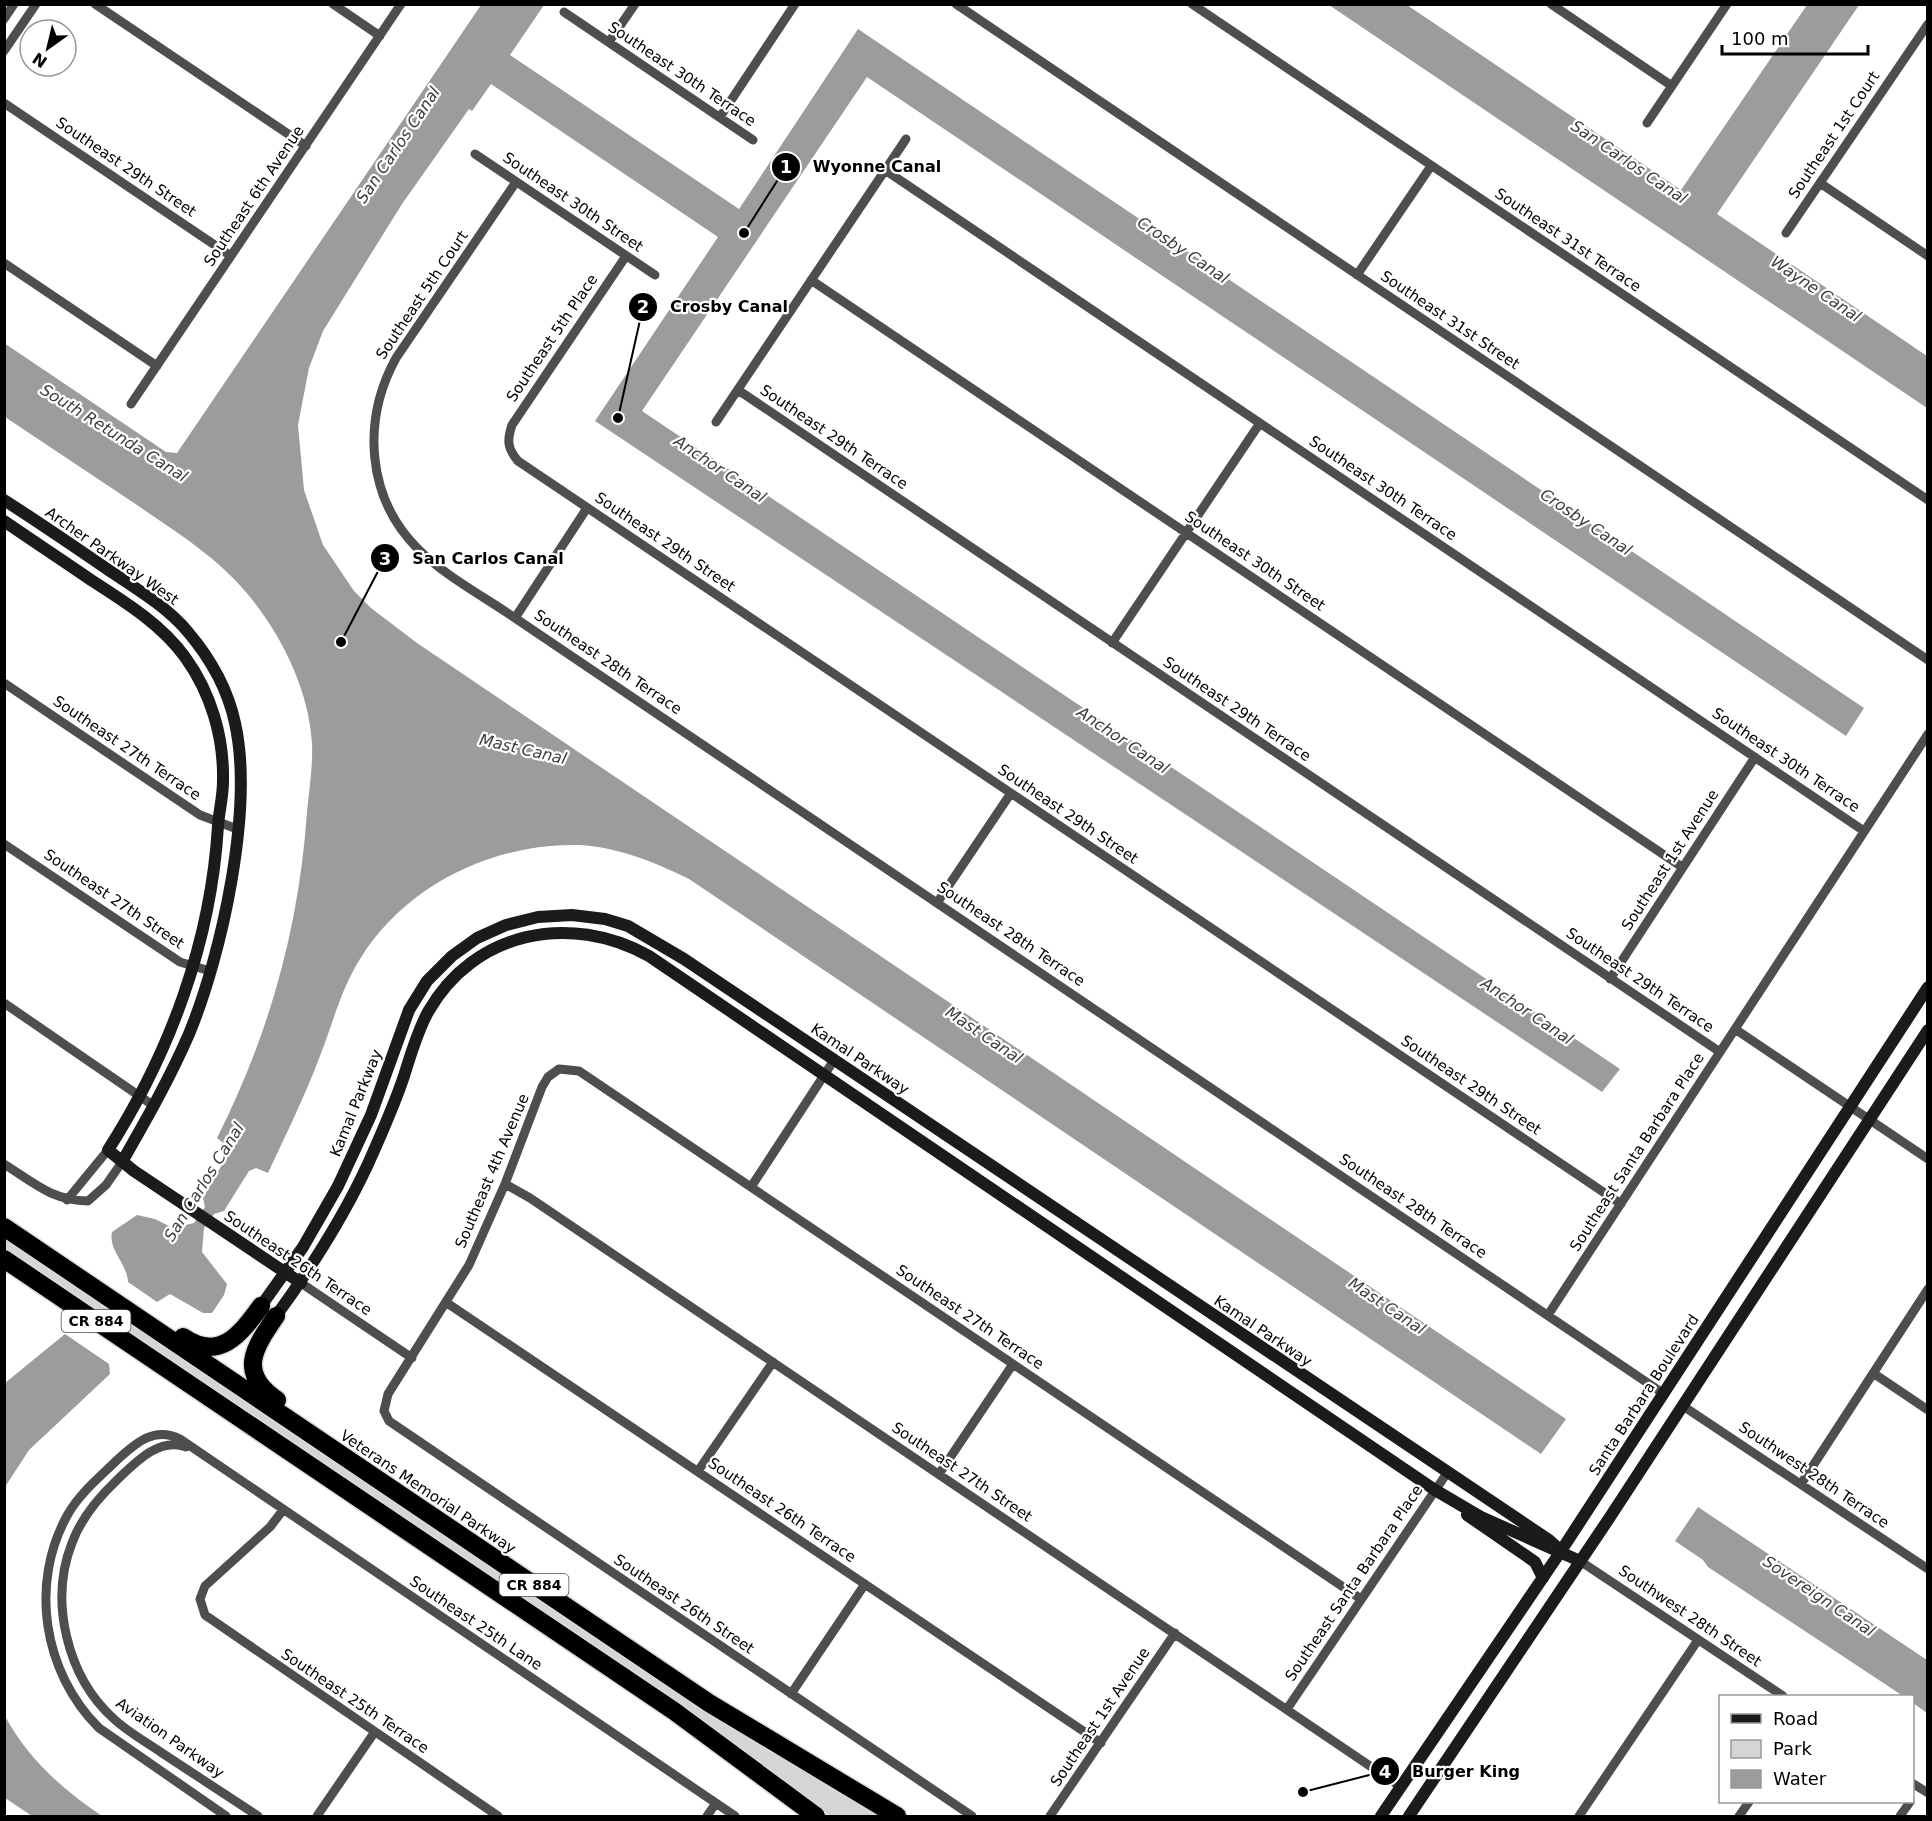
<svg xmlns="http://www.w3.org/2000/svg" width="1932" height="1821" font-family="'DejaVu Sans',sans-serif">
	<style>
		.green { fill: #d5d5d5 }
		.water { fill: #9c9c9c }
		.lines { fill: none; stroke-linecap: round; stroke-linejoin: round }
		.highway-casing { stroke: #dbdbdb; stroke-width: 21 }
		.street { stroke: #4e4e4e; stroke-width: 9 }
		.secondary { stroke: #1b1b1b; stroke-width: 12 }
		.highway { stroke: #000; stroke-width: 18 }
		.labels { text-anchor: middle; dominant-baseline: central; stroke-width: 4.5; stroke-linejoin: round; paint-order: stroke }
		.shield { fill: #fff; stroke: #4c4c4c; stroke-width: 1.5 }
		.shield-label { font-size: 14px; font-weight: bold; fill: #000 }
		.street-label { font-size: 15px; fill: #000; stroke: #fff }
		.water-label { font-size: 16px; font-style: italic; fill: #3d3d3d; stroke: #fff }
		.leader { fill: none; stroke: #000; stroke-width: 2 }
		.callout-dot { fill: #000; stroke: #fff; stroke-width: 2 }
		.mark-label { font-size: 18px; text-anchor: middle; font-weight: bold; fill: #fff }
		.callout-label { font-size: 16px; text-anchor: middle; font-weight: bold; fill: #000; stroke: #fff; stroke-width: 4.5; stroke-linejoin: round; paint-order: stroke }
	</style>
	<rect width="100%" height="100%" fill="#fff"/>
	<path class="green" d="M 4,1239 L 700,1707 L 881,1816 L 829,1816 L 743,1752 L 5,1250 Z"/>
	<path class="water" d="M 481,5 L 544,5 L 510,55 L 739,209 L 858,29 L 1864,708 L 1846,736 L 867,77 L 642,411 L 1620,1069 L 1602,1092 L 595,421 L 718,237 L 491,84 L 472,111 L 469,109 L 402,204 L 323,331 L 309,368 L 298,425 L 304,490 L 323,545 L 354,591 L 371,608 L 417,643 L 1566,1419 L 1541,1454 L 689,879 C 655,862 615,846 576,845 C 491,844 405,886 360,959 C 341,989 333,1023 320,1056 C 305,1096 286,1134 268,1173 L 256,1168 L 249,1171 L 224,1211 L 214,1214 L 204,1228 L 202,1252 L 227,1284 L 224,1295 L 212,1313 L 203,1313 L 170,1294 L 157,1302 L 128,1282 C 127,1263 108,1250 112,1232 L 137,1215 L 155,1219 L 173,1228 L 194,1223 L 205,1207 L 203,1198 L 228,1154 L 227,1146 L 217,1138 C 269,1035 299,928 307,812 C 309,790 313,767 312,744 C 309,685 275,621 234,579 C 206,550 170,528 137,505 C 93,476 49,446 5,417 L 4,343 L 166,452 L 177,453 Z
		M 1329,5 L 1407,5 L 1681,190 L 1807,5 L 1859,5 L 1717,214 L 1927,356 L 1927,408 Z
		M 65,1334 L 109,1364 L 110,1374 L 29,1450 L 5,1487 L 5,1383 Z
		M 1698,1507 L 1927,1660 L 1927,1713 L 1913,1703 L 1912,1696 L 1903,1696 L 1708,1567 L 1703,1560 L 1675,1541 Z
		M 5,1716 C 28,1759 62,1789 102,1816 L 32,1816 L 5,1798 Z"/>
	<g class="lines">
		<defs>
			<path id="highway" d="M 4,1227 L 709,1703 L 897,1816
				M 4,1259 L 674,1711 L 816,1816
				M 276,1316 C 254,1348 237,1373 277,1400
				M 183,1337 C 219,1362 240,1335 261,1306"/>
		</defs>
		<use href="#highway" class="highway-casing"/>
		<path class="street" d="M 95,4 L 306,146
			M 333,4 L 380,36
			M 956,4 L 1928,660
			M 1192,4 L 1928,500
			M 1551,4 L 1672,86
			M 564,12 L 753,140
			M 4,19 L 14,4
			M 609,42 L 635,4
			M 4,51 L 36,4
			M 4,103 L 231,256
			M 720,117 L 795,4
			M 1647,123 L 1727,4
			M 475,154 L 655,275
			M 885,170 L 1864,831
			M 516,182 L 396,358 C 362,420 366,497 418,549 C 445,576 483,596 515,618 L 1664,1394
			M 1820,183 L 1928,256
			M 1786,233 L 1928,24
			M 626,256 L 512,425 C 507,440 507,448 518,461 L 1621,1204
			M 4,263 L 157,366
			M 1357,275 L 1431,166
			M 811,280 L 1682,867
			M 738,390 L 1720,1052
			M 131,404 L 401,4
			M 716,422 L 906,139
			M 515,618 L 587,508
			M 1112,643 L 1260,423
			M 4,683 L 200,815 L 237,829
			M 4,844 L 180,962 L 210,971
			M 937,903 L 1011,793
			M 1610,979 L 1755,757
			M 4,1003 L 154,1106
			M 1735,1029 L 1928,1159
			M 4,1164 C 34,1183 51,1200 88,1201 L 106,1185 L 122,1162
			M 505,1184 L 530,1198 L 1401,1787
			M 751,1187 L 834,1060
			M 67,1200 L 108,1150
			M 301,1283 L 412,1358
			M 447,1303 L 1101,1743
			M 1548,1315 L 1928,734
			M 1873,1373 L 1928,1410
			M 1683,1406 L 1928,1569
			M 186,1447 C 159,1437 136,1462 117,1480 C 98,1498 81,1518 72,1543 C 49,1601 67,1677 114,1719 C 128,1732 146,1742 162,1753 C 194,1774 226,1795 258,1816
			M 698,1471 L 773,1362
			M 939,1474 L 1013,1364
			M 1801,1484 L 1928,1289
			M 283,1510 L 270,1527 L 205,1586 L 200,1599 L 205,1615 L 498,1816
			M 1580,1561 L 1783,1696
			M 791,1694 L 865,1584
			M 1287,1709 L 1447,1473
			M 1912,1783 L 1928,1793
			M 226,1816 L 99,1728 C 43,1672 29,1583 68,1514 C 80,1493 100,1477 117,1460 C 136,1443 154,1426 180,1439 L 735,1816
			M 317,1816 L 374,1733
			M 707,1816 L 716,1803
			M 972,1816 L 389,1421 L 384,1411 L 388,1394 L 469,1265 L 505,1184 L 542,1087 L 548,1077 L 559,1069 L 579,1071 L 1361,1599
			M 1050,1816 L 1175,1633
			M 1579,1816 L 1698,1640
			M 1739,1816 L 1749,1802
			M 1900,1816 L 1910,1802"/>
		<path class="secondary" d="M 4,500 C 40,523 75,547 110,571 C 137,589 167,607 188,632 C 210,658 228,690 235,723 C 254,808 222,954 189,1034 C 170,1078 146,1120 122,1162
			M 4,521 C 33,541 62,560 91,580 C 125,602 161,624 185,657 C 211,693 224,737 223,781 C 223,797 219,811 218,826 C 211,942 170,1053 108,1150 L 134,1171 L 301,1283
			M 261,1306 L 303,1247 L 338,1186 L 371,1115 L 409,1010 L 427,981 L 452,956 L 477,938 L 506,925 L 538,917 L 572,915 L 605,919 L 628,926 L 684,959 L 1549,1540 L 1561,1551
			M 276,1316 C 311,1268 343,1218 368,1164 C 381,1135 394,1106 404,1076 C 411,1054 417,1032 428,1012 C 474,931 570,912 649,956 L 1435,1490 L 1481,1517 L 1580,1561
			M 1467,1515 L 1535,1562 L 1543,1578
			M 1381,1816 L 1561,1551 L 1928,987
			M 1409,1816 L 1610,1517 L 1928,1030"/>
		<use href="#highway" class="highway"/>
	</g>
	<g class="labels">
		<g class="shield">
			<rect x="61.5" y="1310" width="69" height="22" rx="4.5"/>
			<rect x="499.5" y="1574" width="69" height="22" rx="4.5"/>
		</g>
		<g class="shield-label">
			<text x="96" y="1321">CR 884</text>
			<text x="534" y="1585">CR 884</text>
		</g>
		<g class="street-label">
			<text transform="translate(682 74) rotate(34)">Southeast 30th Terrace</text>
			<text transform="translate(1834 135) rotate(-56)">Southeast 1st Court</text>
			<text transform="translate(126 167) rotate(34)">Southeast 29th Street</text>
			<text transform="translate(254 196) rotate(-56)">Southeast 6th Avenue</text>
			<text transform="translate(573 202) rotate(34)">Southeast 30th Street</text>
			<text transform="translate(1568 240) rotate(34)">Southeast 31st Terrace</text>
			<text transform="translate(422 295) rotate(-56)">Southeast 5th Court</text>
			<text transform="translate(1450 320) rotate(34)">Southeast 31st Street</text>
			<text transform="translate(552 338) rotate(-56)">Southeast 5th Place</text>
			<text transform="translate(834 437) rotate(34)">Southeast 29th Terrace</text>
			<text transform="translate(1383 488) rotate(34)">Southeast 30th Terrace</text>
			<text transform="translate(665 542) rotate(34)">Southeast 29th Street</text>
			<text transform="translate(112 556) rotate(35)">Archer Parkway West</text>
			<text transform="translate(1255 561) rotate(34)">Southeast 30th Street</text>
			<text transform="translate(608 662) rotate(34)">Southeast 28th Terrace</text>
			<text transform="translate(1237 709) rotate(34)">Southeast 29th Terrace</text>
			<text transform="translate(127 748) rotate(34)">Southeast 27th Terrace</text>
			<text transform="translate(1786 760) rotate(34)">Southeast 30th Terrace</text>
			<text transform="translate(1068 814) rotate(34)">Southeast 29th Street</text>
			<text transform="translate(1670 860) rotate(-57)">Southeast 1st Avenue</text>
			<text transform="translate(114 899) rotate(34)">Southeast 27th Street</text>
			<text transform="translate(1011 934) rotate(34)">Southeast 28th Terrace</text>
			<text transform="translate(1640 980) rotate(34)">Southeast 29th Terrace</text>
			<text transform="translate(860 1059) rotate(34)">Kamal Parkway</text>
			<text transform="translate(1471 1085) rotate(34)">Southeast 29th Street</text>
			<text transform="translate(356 1103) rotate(-68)">Kamal Parkway</text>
			<text transform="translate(1637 1152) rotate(-57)">Southeast Santa Barbara Place</text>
			<text transform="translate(492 1171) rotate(-67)">Southeast 4th Avenue</text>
			<text transform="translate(1413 1206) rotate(34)">Southeast 28th Terrace</text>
			<text transform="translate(298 1263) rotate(34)">Southeast 26th Terrace</text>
			<text transform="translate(970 1317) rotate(34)">Southeast 27th Terrace</text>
			<text transform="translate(1263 1331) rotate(34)">Kamal Parkway</text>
			<text transform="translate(1644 1395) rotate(-57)">Santa Barbara Boulevard</text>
			<text transform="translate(962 1472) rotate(34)">Southeast 27th Street</text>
			<text transform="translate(1814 1475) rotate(34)">Southwest 28th Terrace</text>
			<text transform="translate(428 1492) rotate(34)">Veterans Memorial Parkway</text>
			<text transform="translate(782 1510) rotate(34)">Southeast 26th Terrace</text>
			<text transform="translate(1354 1583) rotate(-56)">Southeast Santa Barbara Place</text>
			<text transform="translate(684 1604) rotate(34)">Southeast 26th Street</text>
			<text transform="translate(1690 1616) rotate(34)">Southwest 28th Street</text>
			<text transform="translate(476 1623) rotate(34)">Southeast 25th Lane</text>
			<text transform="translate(355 1701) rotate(34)">Southeast 25th Terrace</text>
			<text transform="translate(1100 1717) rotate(-56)">Southeast 1st Avenue</text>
			<text transform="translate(170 1738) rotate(35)">Aviation Parkway</text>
		</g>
		<g class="water-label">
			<text transform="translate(398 145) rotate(-56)">San Carlos Canal</text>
			<text transform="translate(1629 162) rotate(34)">San Carlos Canal</text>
			<text transform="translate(1183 250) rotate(34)">Crosby Canal</text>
			<text transform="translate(1816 289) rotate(34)">Wayne Canal</text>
			<text transform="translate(114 433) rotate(32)">South Retunda Canal</text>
			<text transform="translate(720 469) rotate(34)">Anchor Canal</text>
			<text transform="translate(1586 522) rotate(34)">Crosby Canal</text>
			<text transform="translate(1123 740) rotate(34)">Anchor Canal</text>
			<text transform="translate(523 749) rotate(13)">Mast Canal</text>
			<text transform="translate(1527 1011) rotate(34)">Anchor Canal</text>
			<text transform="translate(984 1035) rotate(34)">Mast Canal</text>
			<text transform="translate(204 1182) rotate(-58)">San Carlos Canal</text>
			<text transform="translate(1387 1306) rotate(34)">Mast Canal</text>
			<text transform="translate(1819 1596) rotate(34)">Sovereign Canal</text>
		</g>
	</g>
	<path class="leader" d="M744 233L786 167M618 418L643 307M341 642L385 558M1303 1792L1385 1771"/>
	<g class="callout-dot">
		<circle cx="744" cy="233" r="6"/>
		<circle cx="618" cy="418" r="6"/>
		<circle cx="341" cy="642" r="6"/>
		<circle cx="1303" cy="1792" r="6"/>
		<circle cx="786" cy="167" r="15"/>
		<circle cx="643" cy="307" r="15"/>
		<circle cx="385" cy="558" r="15"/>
		<circle cx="1385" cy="1771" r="15"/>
	</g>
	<g class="mark-label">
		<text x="786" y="173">1</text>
		<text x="643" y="313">2</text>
		<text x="385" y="565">3</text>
		<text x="1385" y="1778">4</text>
	</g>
	<g class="callout-label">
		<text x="877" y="172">Wyonne Canal</text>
		<text x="729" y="312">Crosby Canal</text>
		<text x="488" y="564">San Carlos Canal</text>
		<text x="1466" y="1777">Burger King</text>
	</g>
	<rect width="1932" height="1821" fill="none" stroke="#000000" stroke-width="12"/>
	<rect x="1719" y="1695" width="195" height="108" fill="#ffffff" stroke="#999999" stroke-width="1.5"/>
	<rect x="1731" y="1714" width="30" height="9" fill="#1b1b1b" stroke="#999999" stroke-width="1.5"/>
	<text x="1773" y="1725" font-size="18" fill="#000000">Road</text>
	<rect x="1731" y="1740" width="30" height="18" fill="#d5d5d5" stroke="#999999" stroke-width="1.5"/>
	<text x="1773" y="1755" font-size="18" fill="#000000">Park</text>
	<rect x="1731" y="1770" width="30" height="18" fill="#9c9c9c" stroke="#999999" stroke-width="1.5"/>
	<text x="1773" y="1785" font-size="18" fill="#000000">Water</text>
	<g transform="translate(48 48) rotate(214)"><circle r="28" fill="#ffffff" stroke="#999999" stroke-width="1.5"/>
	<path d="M0-4.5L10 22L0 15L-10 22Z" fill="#000000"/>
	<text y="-9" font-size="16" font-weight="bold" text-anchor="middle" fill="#000000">N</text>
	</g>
	<path d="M1722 45v9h146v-9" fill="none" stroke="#000000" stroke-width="3"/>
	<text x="1731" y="45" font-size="18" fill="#000000" stroke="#ffffff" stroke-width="4.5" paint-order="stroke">100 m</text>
</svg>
